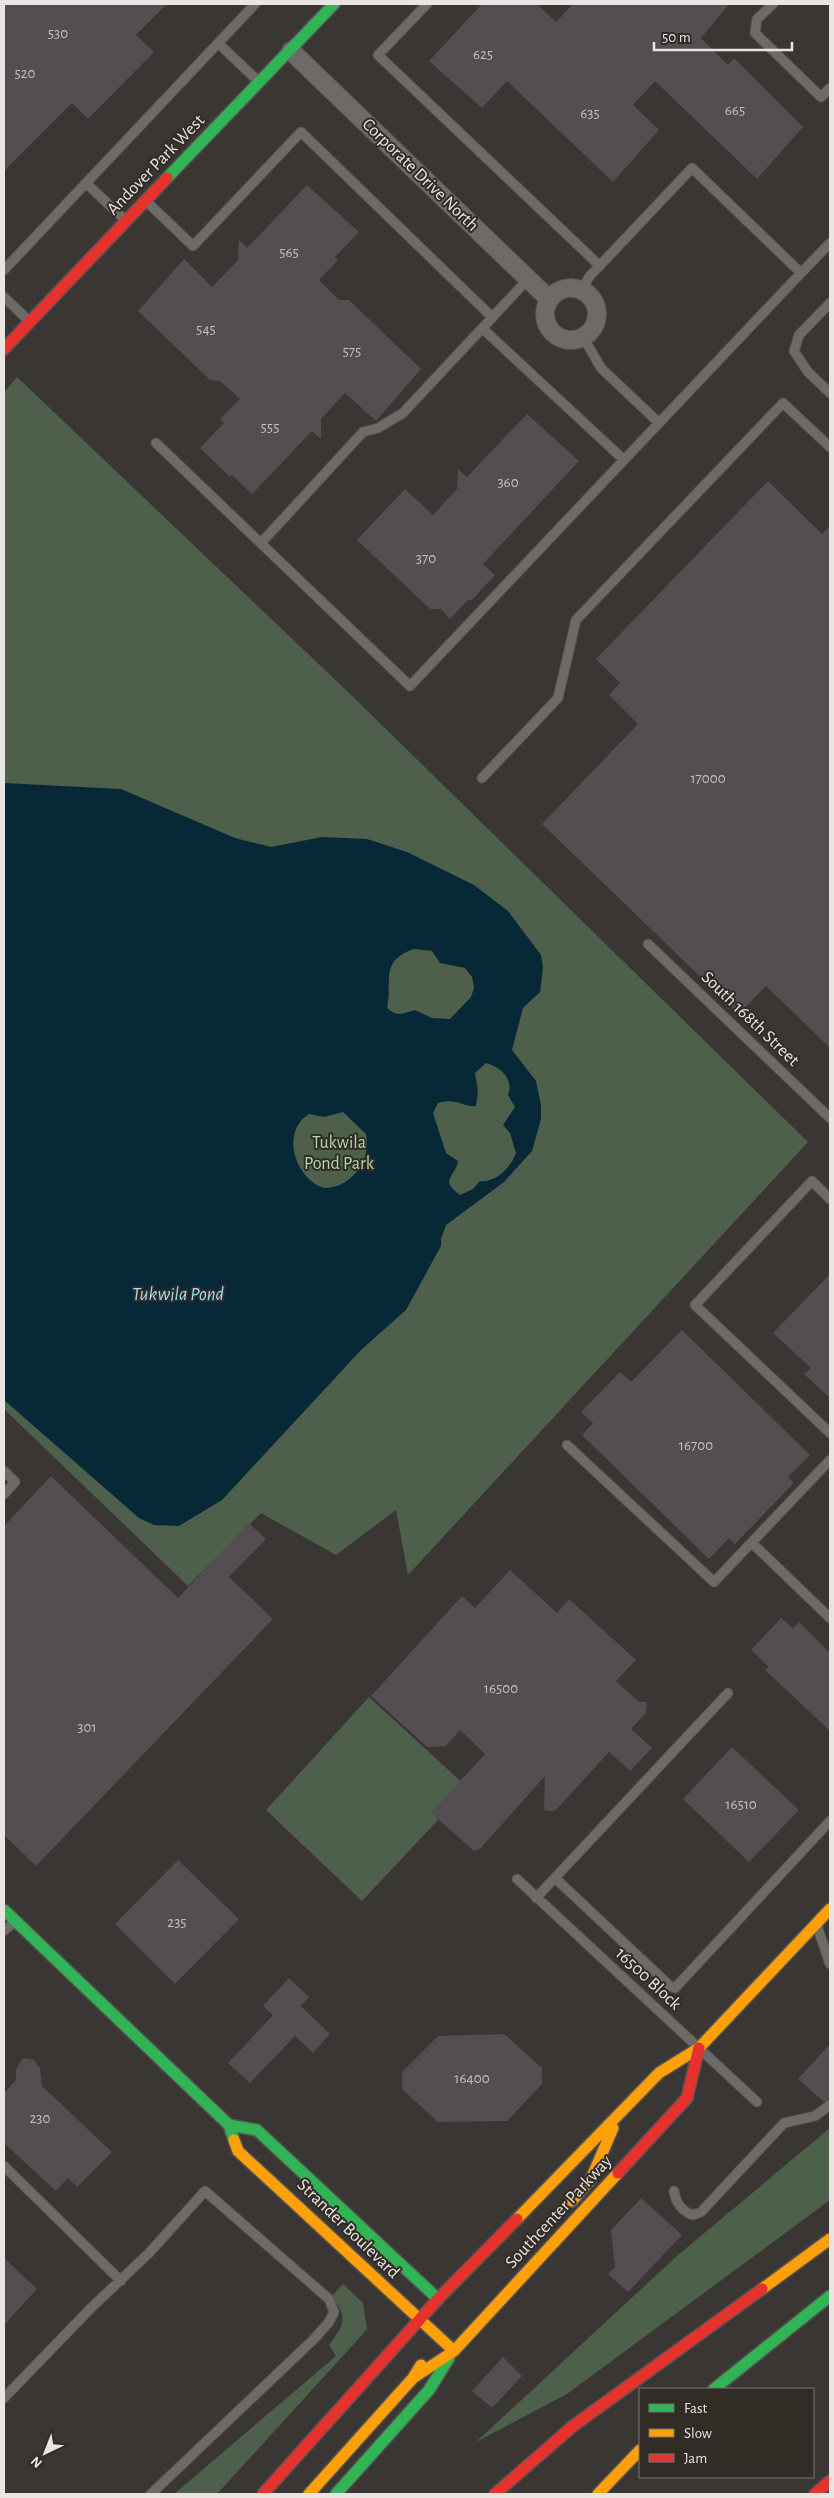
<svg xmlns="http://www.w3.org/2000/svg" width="834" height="2498" font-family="'Alegreya Sans',sans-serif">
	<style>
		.green { fill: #4e604b }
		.forest { fill: #4d614a }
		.water { fill: #072937; fill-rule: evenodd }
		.building { fill: #544d51 }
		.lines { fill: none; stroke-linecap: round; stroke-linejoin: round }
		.lane-casing { stroke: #555250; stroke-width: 11 }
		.street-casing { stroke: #555250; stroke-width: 20 }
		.fast-casing { stroke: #555250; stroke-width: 14 }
		.slow-casing { stroke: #555250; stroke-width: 14 }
		.jam-casing { stroke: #555250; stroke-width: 14 }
		.lane { stroke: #6d6a68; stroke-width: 9 }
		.street { stroke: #6d6a68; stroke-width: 18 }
		.fast { stroke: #30b455; stroke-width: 11 }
		.slow { stroke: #ff9f0a; stroke-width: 11 }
		.jam { stroke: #e5322d; stroke-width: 11 }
		.labels { text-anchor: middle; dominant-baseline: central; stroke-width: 4; stroke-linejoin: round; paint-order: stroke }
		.number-label { font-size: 15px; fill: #c4bfbe }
		.street-label { font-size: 18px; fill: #e9e5e2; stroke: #322c27 }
		.park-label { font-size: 18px; fill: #add8a9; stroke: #322c27 }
		.water-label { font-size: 19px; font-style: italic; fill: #9cdefe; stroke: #322c27 }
	</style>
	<rect width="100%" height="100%" fill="#393634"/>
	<path class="green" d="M 17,377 L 346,690 L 808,1142 L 408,1575 L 396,1510 L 336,1555 L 261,1513 L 188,1586 L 4,1409 L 4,392 Z
		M 369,1697 L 468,1788 L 362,1901 L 266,1810 Z
		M 343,2284 L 363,2303 L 367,2329 L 362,2335 L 217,2494 L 174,2494 L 336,2356 L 329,2345 C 345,2323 348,2319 332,2296 Z"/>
	<path class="forest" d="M 830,2128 L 830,2200 L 567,2394 L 476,2442 L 678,2255 Z"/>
	<path class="water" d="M 4,783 L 121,789 L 235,838 L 271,847 L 322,837 L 367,839 L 407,852 L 474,885 L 508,911 L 541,955 L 543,968 L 540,992 L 523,1008 L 512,1050 L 536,1081 L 541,1105 L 541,1119 L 532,1151 L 504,1182 L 446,1225 L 441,1239 L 441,1246 L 406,1310 L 361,1350 L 222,1500 L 179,1526 L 154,1525 L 139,1518 L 4,1400 ZM 414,949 L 432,951 L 440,963 L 465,968 L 472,977 L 474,988 L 471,997 L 450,1019 L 432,1018 L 415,1010 C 403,1013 398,1018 387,1008 C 393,980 379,961 414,949 ZM 486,1063 C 500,1067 514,1078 508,1095 L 515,1107 L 503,1125 L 510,1133 L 516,1153 C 511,1167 496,1183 480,1181 L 473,1189 L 460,1195 C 438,1179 456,1177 458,1161 L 446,1153 L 433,1113 L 438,1103 C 457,1097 464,1108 476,1106 L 478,1091 L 475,1073 ZM 343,1112 L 366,1134 C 372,1159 352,1188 324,1188 C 295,1179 280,1132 309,1114 L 324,1117 Z"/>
	<path class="building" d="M 4,4 L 167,4 L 136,35 L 154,52 L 88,119 L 72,103 L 4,171 Z
		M 482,4 L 537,4 L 556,22 L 573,4 L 729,4 L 701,38 L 728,65 L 734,58 L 803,127 L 757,179 L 655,81 L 633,105 L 659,130 L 613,182 L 507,81 L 482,108 L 429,61 Z
		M 307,185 L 359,232 L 335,257 L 338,260 L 319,280 L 339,300 L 349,300 L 421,369 L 376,421 L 345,393 L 321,419 L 321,439 L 312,431 L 252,494 L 232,475 L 230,477 L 200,448 L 224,423 L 220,419 L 240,399 L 220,381 L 210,380 L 138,311 L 184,259 L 212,287 L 238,260 L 239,240 L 247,248 Z
		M 527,414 L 579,461 L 483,564 L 495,575 L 471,601 L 469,599 L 450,619 L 441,609 L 430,609 L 357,540 L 405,489 L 433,515 L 457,489 L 458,469 L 467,477 Z
		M 768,481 L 822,534 L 830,525 L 830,1048 L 766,986 L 739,1014 L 542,824 L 638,724 L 609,695 L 620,683 L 596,659 Z
		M 830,1274 L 830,1398 L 804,1374 L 811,1368 L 773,1333 Z
		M 682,1330 L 810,1455 L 788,1477 L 794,1483 L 735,1544 L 729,1538 L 709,1559 L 582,1435 L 593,1423 L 581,1412 L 620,1372 L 630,1381 L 632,1381 Z
		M 51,1476 L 178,1598 L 249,1523 L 266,1539 L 229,1577 L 273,1619 L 36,1866 L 4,1835 L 4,1526 Z
		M 510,1570 L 557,1613 L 569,1599 L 636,1660 L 616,1681 L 639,1702 L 647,1702 L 646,1713 L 631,1729 L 652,1748 L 630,1771 L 609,1752 L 556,1810 L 552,1811 L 544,1810 L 545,1776 L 480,1849 L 474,1851 L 431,1813 L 485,1754 L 460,1730 L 446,1746 L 427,1747 L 371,1696 L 462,1596 L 475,1608 Z
		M 781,1618 L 793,1628 L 799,1622 L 830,1653 L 830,1731 L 765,1670 L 769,1667 L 751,1650 Z
		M 732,1747 L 799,1810 L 749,1862 L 683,1799 Z
		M 178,1860 L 239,1919 L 175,1984 L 115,1924 Z
		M 289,1978 L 309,1997 L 301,2006 L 330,2034 L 313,2053 L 295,2036 L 250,2083 L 228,2063 L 273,2015 L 263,2006 Z
		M 504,2034 L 542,2068 L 542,2084 L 507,2121 L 438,2122 L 402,2089 L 402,2072 L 438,2036 Z
		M 830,2044 L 830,2099 L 824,2102 L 798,2079 Z
		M 23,2058 L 34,2060 L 40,2068 L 42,2086 L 112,2152 L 77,2187 L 68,2178 L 56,2191 L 4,2143 L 4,2093 L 16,2080 L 16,2069 Z
		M 641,2198 L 682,2235 L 628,2292 L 608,2274 L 615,2267 L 611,2230 Z
		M 4,2258 L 37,2289 L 4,2325 Z
		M 503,2357 L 522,2376 L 492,2408 L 472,2391 Z"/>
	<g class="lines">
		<defs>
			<path id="lane" d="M 427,4 L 378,55 L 600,266
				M 773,4 L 757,19 L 755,33 L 821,97 L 830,88
				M 218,43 L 258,81
				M 86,183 L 124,219
				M 146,201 L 193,246 L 301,132 L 492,317
				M 4,270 L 255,4
				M 801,273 L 830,243
				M 4,297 L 29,321
				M 830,303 L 799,335 L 794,351 L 808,372 L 830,393
				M 482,328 L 624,460
				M 583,337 L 601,368 L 659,423
				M 156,443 L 410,686 L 801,273 L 692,168 L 589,277 L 582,290
				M 261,543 L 363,432 L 378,428 L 403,413 L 529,278
				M 482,778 L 558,698 L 576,620 L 783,403 L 830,447
				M 648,944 L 830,1118
				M 830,1199 L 812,1181 L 695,1305 L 830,1433
				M 567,1445 L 714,1582 L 830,1460
				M 4,1471 L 15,1482 L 4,1494
				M 752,1543 L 830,1618
				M 555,1878 L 670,1986 L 675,1988 L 830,1821
				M 517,1879 L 757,2102
				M 536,1898 L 728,1693
				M 817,1926 L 830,1964
				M 4,1931 L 15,1921
				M 4,2166 L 121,2281
				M 674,2191 C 676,2203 681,2211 693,2215 L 701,2212 L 784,2123 L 815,2116 L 830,2105
				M 4,2398 L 90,2309 L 149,2253 L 205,2191 L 329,2299 L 334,2312 L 329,2322 L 314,2339 L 151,2494"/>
			<path id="street" d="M 291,51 L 549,299
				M545 314a26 26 0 1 1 52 0a26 26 0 1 1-52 0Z"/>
			<path id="fast" d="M 167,178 L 334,4
				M 4,1910 L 229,2125 L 234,2140
				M 229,2125 L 257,2130 L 438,2299
				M 714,2389 L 830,2296
				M 336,2494 L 429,2390 L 449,2358"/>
			<path id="slow" d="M 234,2140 L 238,2151 L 454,2351
				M 572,2201 L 591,2179 L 613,2128
				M 517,2219 L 659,2073 L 699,2048 L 830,1909
				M 762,2289 L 830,2239
				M 413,2378 L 454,2351 L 618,2173
				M 309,2494 L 413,2378 L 421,2365
				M 598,2494 L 640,2450"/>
			<path id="jam" d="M 4,349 L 167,178
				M 618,2173 L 687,2098 L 699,2048
				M 263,2494 L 438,2299 L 517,2219
				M 495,2494 L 573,2426 L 762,2289
				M 815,2494 L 830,2481"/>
		</defs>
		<use href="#lane" class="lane-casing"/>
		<use href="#street" class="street-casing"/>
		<use href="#fast" class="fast-casing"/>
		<use href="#slow" class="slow-casing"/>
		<use href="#jam" class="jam-casing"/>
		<use href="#lane" class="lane"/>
		<use href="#street" class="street"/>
		<use href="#fast" class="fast"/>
		<use href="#slow" class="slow"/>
		<use href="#jam" class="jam"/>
	</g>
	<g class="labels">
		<g class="number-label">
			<text x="58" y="33">530</text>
			<text x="483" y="54">625</text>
			<text x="25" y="73">520</text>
			<text x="735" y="110">665</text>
			<text x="590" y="113">635</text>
			<text x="289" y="252">565</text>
			<text x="206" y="329">545</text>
			<text x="352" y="351">575</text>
			<text x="270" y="427">555</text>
			<text x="508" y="482">360</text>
			<text x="426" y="558">370</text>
			<text x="708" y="778">17000</text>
			<text x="696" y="1445">16700</text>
			<text x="501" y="1688">16500</text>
			<text x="87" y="1727">301</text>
			<text x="741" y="1804">16510</text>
			<text x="177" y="1922">235</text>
			<text x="472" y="2078">16400</text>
			<text x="40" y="2118">230</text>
		</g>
		<g class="street-label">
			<text transform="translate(156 165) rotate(-46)">Andover Park West</text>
			<text transform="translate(420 175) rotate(44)">Corporate Drive North</text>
			<text transform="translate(750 1019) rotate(44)">South 168th Street</text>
			<text transform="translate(648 1979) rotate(43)">16500 Block</text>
			<text transform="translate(559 2212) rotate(-47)">Southcenter Parkway</text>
			<text transform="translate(348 2229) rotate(44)">Strander Boulevard</text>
		</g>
		<g class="park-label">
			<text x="339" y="1143">Tukwila<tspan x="339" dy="21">Pond Park</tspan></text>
		</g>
		<g class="water-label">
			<text x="178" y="1294">Tukwila Pond</text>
		</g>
	</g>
	<rect width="834" height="2498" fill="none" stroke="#e9e5e2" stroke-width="10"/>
	<rect x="639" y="2388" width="175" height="90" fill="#322c27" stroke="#7b7672"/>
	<rect x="649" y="2404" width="25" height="8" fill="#30b455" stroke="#7b7672"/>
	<text x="684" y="2413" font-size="15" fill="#e9e5e2">Fast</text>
	<rect x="649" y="2429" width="25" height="8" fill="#ff9f0a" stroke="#7b7672"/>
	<text x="684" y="2438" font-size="15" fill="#e9e5e2">Slow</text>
	<rect x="649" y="2454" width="25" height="8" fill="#e5322d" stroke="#7b7672"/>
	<text x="684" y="2463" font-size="15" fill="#e9e5e2">Jam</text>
	<g transform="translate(45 2453) rotate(223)" stroke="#322c27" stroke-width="4" paint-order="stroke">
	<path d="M0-4L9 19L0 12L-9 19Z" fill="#e9e5e2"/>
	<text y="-8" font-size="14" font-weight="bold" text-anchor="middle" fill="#e9e5e2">N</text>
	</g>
	<path d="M654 42v8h138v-8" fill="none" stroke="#e9e5e2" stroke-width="2.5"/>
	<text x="662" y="42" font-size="15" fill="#e9e5e2" stroke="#322c27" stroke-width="4" paint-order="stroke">50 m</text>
</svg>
